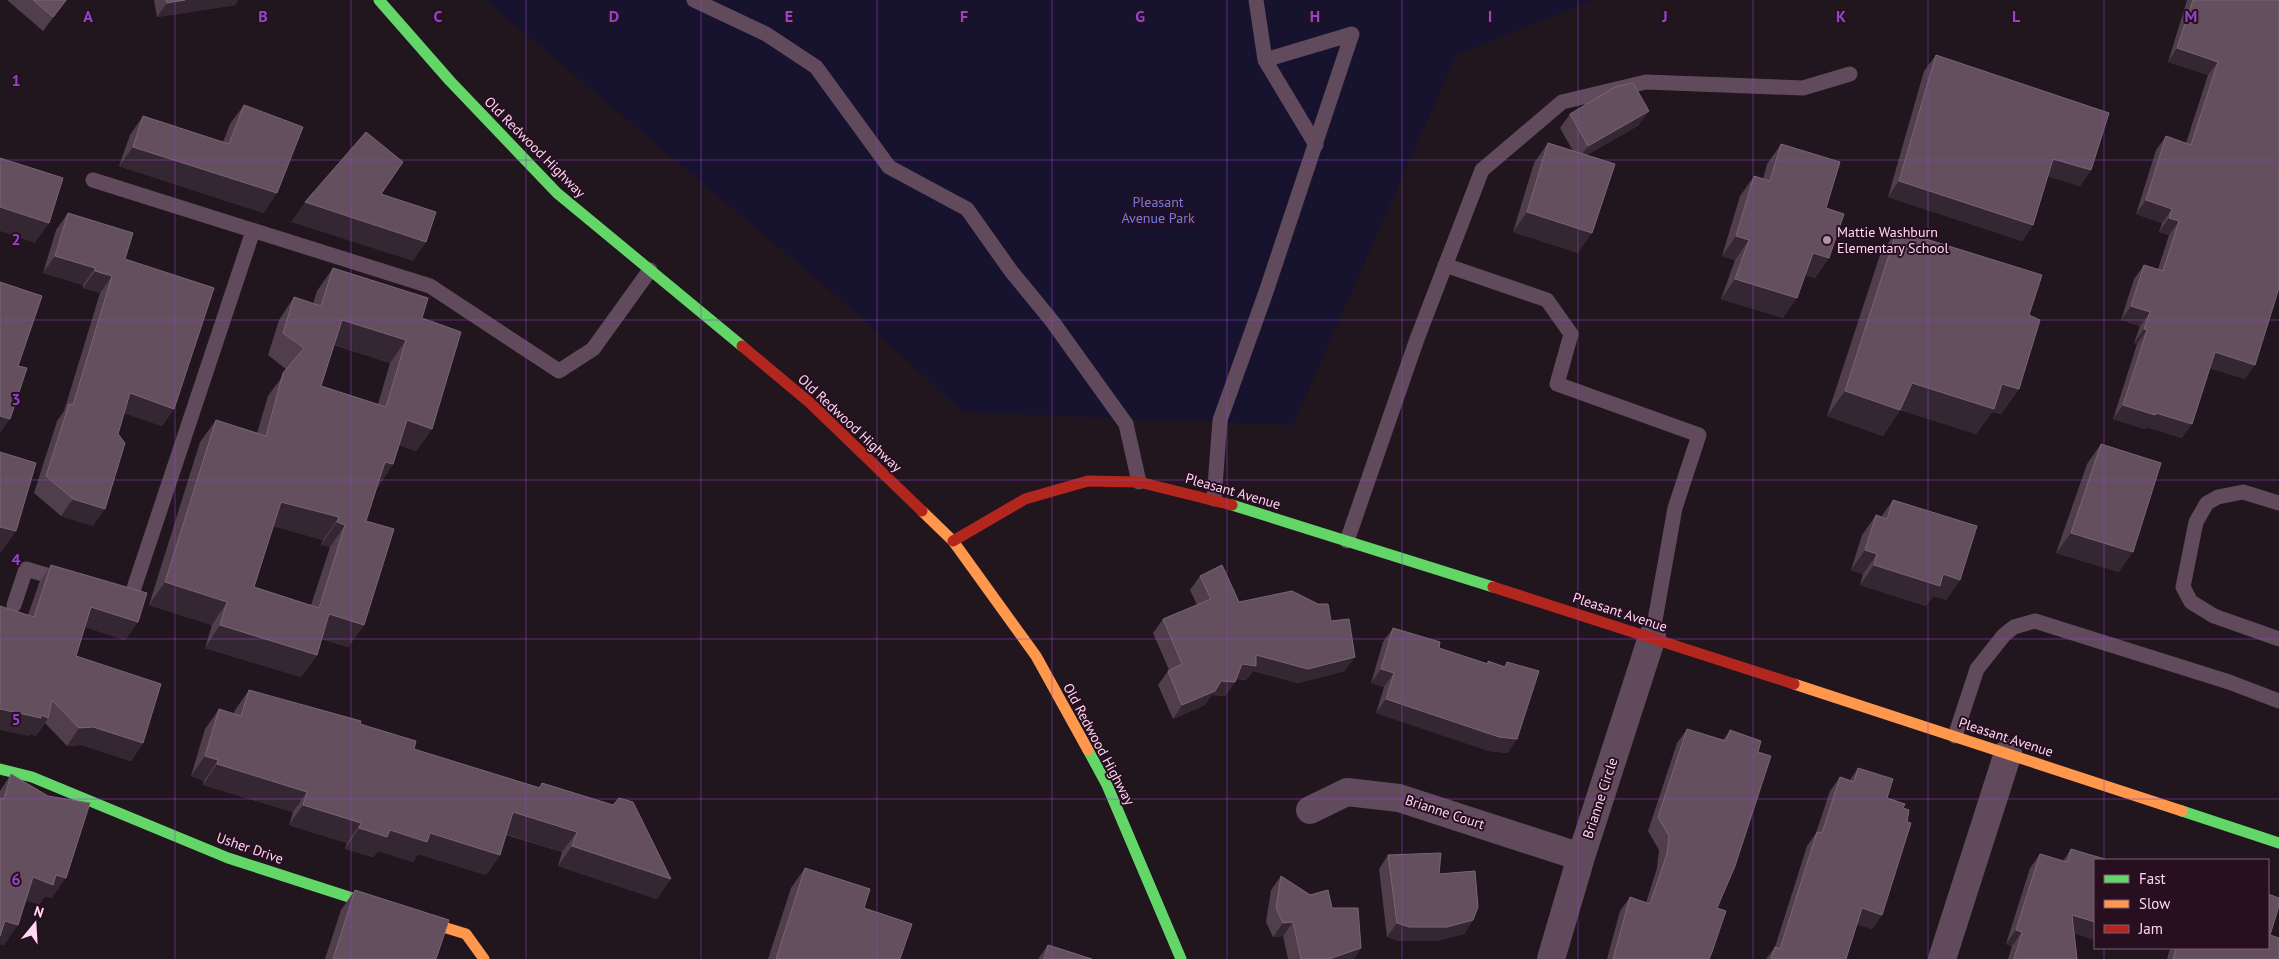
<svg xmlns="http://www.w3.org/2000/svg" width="2279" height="959" font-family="'PT Sans',sans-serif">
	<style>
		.green { fill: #17122e }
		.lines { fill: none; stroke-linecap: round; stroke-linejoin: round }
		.lane { stroke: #624a5d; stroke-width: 15 }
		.street { stroke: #624a5d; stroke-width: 28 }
		.fast { stroke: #63d668; stroke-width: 11 }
		.slow { stroke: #ff974d; stroke-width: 11 }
		.jam { stroke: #b3261e; stroke-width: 11 }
		.wall { fill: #503e4b; fill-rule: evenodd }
		.shaded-wall { fill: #352731 }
		.building { fill: #634f5d; stroke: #7b6475; fill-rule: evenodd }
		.grid { fill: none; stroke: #8f46c7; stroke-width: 1; stroke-opacity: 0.55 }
		.poi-dot { fill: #b192a9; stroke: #270f20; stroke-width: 2 }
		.labels { text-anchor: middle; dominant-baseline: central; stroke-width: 4; stroke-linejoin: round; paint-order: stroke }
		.street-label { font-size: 14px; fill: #ffd6f4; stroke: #270f20 }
		.park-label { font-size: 14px; fill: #707be4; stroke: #270f20 }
		.poi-label { font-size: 14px; fill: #ffd6f4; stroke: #270f20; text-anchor: start }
		.grid-label { font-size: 16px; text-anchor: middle; font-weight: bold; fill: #8f46c7; stroke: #270f20; stroke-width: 4; stroke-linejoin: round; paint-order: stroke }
	</style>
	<rect width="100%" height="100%" fill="#21151e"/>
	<path class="green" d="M 485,0 L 1593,0 L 1456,55 L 1293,425 L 963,412 L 839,298 Z"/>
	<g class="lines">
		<path class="lane" d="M 694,0 L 766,34 L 816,67 L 889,167 L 967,209 L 1011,271 L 1052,321 L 1126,424 L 1139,482
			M 1256,0 L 1265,60
			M 93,180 L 430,286 L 559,371 L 593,349 L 650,270
			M 1445,265 L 1547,300 L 1571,334 L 1557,384 L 1699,435 L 1675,508 L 1652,637
			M 1214,499 L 1220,420 L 1266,292 L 1352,34 L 1265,60 L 1316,145
			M 2279,503 L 2243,492 L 2218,497 L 2207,503 L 2196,522 L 2183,587 L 2191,602 L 2214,616 L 2279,639
			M 1347,541 L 1417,339 L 1482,170 L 1562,102 L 1646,82 L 1803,88 L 1850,74
			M 123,598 L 130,600 L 253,231
			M 14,605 L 26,569 L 63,580
			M 1955,736 L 1977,669 L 2004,635 L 2014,627 L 2035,621 L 2229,682 L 2279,701"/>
		<path class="street" d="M 1310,810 L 1347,792 L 1399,798 L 1581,857
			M 1551,959 L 1581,857 L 1652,637
			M 1942,959 L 2008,753"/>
		<path class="fast" d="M 379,0 L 450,81 L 557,193 L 742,346
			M 1232,505 L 1493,587
			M 1088,750 L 1107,785 L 1181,959
			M 0,769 L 32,777 L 228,858 L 411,917
			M 2182,811 L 2279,843"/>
		<path class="slow" d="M 922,511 L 953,541 L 1036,656 L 1088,750
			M 1794,684 L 2182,811
			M 411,917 L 466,934 L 484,959"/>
		<path class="jam" d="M 742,346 L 809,402 L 922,511
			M 953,541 L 1025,499 L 1088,481 L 1139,482 L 1232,505
			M 1493,587 L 1794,684"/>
	</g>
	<path class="wall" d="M 7,0 L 67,0 L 43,31 Z
		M 154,0 L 238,0 L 235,5 L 157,17 Z
		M 2187,0 L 2279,0 L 2245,379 L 2210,368 L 2182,438 L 2146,427 L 2145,429 L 2113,419 L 2137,344 L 2134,343 L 2140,326 L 2121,320 L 2134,279 L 2144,265 L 2158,269 L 2169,235 L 2159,232 L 2162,223 L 2136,214 L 2156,150 L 2166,136 L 2186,143 L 2208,75 L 2168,62 Z
		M 1936,55 L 2091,170 L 2080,186 L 2048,176 L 2033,225 L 2022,241 L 1888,197 L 1924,71 Z
		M 244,105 L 264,213 L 119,166 L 130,135 L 143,116 L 223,142 L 230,124 Z
		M 1570,114 L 1639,125 L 1587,155 L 1578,253 L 1513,232 L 1534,163 L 1548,143 L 1573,151 L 1560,128 Z
		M 1781,144 L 1826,208 L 1829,258 L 1815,278 L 1805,275 L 1783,318 L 1721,299 L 1735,260 L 1722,256 L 1740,196 L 1754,176 L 1763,179 L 1767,164 Z
		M 68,213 L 125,259 L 174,409 L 162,426 L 124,413 L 93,526 L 61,516 L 34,493 L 57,421 L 64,411 L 100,293 L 83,288 L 83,285 L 43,273 L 56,230 Z
		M 1897,230 L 2029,315 L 2019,389 L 2001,414 L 1992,412 L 1976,434 L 1900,410 L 1883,436 L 1827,416 L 1880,255 Z
		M 333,268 L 422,318 L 432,429 L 416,451 L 399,445 L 393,464 L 378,487 L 377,486 L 366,521 L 364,625 L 348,647 L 322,639 L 317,655 L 301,677 L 205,648 L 212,625 L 149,605 L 200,442 L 216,420 L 257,433 L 268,396 L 287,370 L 268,355 L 279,320 L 294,297 L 313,304 L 317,291 ZM 334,345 L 390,363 L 378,404 L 321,386 ZM 273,526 L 323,540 L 321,545 L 330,547 L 311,605 L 254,587 Z
		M 2101,444 L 2119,572 L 2056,553 L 2087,464 Z
		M 1893,500 L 1960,580 L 1946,600 L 1933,596 L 1926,606 L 1860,585 L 1863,574 L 1851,570 L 1862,535 L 1876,515 L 1881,517 Z
		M 51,565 L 138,622 L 125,640 L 85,627 L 76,656 L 143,743 L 131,761 L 81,745 L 67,746 L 45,723 L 36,736 L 30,734 L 28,736 L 28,615 L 39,583 Z
		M 1200,576 L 1239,602 L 1331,621 L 1345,671 L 1298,683 L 1253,671 L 1246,680 L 1237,679 L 1235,682 L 1225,696 L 1211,695 L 1205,705 L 1173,719 L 1158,685 L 1168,671 L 1169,670 L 1153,633 L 1163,619 L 1197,605 L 1190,590 Z
		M 1393,628 L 1439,648 L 1487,664 L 1488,661 L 1504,667 L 1507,662 L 1508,753 L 1489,751 L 1376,713 L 1384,687 L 1371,683 L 1383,642 Z
		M 249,690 L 360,724 L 414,749 L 538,788 L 542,783 L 657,899 L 558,866 L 562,852 L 506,835 L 500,855 L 486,875 L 418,854 L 413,862 L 378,851 L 373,857 L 345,849 L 347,843 L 289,825 L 293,812 L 203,785 L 204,781 L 191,776 L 205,729 L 219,709 L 234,714 L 235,710 Z
		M 1687,729 L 1723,740 L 1730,730 L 1758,752 L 1717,908 L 1709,959 L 1607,959 L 1620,911 L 1630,897 L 1646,903 L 1657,868 L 1659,850 L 1648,831 L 1677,743 Z
		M 1858,768 L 1887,798 L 1903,808 L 1882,915 L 1872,929 L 1857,924 L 1846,959 L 1766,959 L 1775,947 L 1807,846 L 1816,833 L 1830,791 L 1840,777 L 1850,780 Z
		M 11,774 L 52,898 L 45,896 L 39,905 L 26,900 L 4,945 L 0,944 L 0,791 Z
		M 2071,849 L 2095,860 L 2095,940 L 2074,933 L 2077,959 L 2008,959 L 2012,946 L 2006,944 L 2030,868 L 2040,854 L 2063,861 Z
		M 1388,855 L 1439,874 L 1473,920 L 1464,934 L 1437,941 L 1399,941 L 1387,937 L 1379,869 Z
		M 805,868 L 900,959 L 768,959 L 791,888 Z
		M 1281,876 L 1332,908 L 1361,948 L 1354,959 L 1288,959 L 1283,936 L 1273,937 L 1266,922 L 1271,890 Z
		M 355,890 L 436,959 L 325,959 L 341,910 Z
		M 2270,935 L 2278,959 L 2167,959 L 2170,948 L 2268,948 Z
		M 1048,945 L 1092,959 L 1038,959 Z"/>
	<path class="shaded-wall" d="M 66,0 L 67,0 L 43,31 L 53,17 Z
		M 185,0 L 238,0 L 235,5 L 157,17 L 167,3 Z
		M 2177,48 L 2218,62 L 2208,75 L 2168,62 Z
		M 1649,111 L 1639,125 L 1578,160 L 1588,146 Z
		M 133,147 L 277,193 L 264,213 L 119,166 Z
		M 2053,159 L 2091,170 L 2080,186 L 2042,175 Z
		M 1899,181 L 2033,225 L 2022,241 L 1888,197 Z
		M 2146,200 L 2172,209 L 2162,223 L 2136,214 Z
		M 305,202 L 426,242 L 413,261 L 291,222 Z
		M 0,207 L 49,223 L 35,243 L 0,231 Z
		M 1527,212 L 1592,233 L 1578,253 L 1513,232 Z
		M 2169,218 L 2179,221 L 2169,235 L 2159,232 Z
		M 1736,236 L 1749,240 L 1735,260 L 1722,256 Z
		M 1813,253 L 1829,258 L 1815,278 L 1799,273 Z
		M 55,256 L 95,268 L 83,285 L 43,273 Z
		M 95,271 L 112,276 L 100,293 L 83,288 Z
		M 1735,279 L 1797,298 L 1783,318 L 1721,299 Z
		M 2131,306 L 2150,312 L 2140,326 L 2121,320 Z
		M 342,320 L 406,340 L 390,363 L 326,342 Z
		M 2144,329 L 2147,330 L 2137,344 L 2134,343 Z
		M 2215,352 L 2255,365 L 2245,379 L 2205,366 Z
		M 1912,383 L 2002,384 L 2019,389 L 2001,414 L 1992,412 L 1976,434 L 1900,410 L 1883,436 L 1827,416 L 1845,391 Z
		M 130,393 L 174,409 L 162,426 L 118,411 Z
		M 2123,405 L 2156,413 L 2192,424 L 2182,438 L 2146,427 L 2145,429 L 2113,419 Z
		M 0,416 L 10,419 L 0,433 Z
		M 407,420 L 432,429 L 416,451 L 391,442 Z
		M 385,462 L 393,464 L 378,487 L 369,484 Z
		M 73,499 L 105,509 L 93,526 L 61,516 Z
		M 281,502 L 339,517 L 323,540 L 265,524 Z
		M 337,522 L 345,525 L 330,547 L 321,545 Z
		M 0,527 L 16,531 L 0,554 Z
		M 2071,533 L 2133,552 L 2119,572 L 2056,553 Z
		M 1865,550 L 1877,554 L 1863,574 L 1851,570 Z
		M 1874,565 L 1943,574 L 1960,580 L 1946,600 L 1933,596 L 1926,606 L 1860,585 Z
		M 165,582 L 227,602 L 212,625 L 149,605 Z
		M 91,607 L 138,622 L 125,640 L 79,625 Z
		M 329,614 L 364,625 L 348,647 L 313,636 Z
		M 220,625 L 317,655 L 301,677 L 205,648 Z
		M 1256,655 L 1355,657 L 1345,671 L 1298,683 L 1253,671 L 1246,680 L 1233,678 L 1242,664 Z
		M 1381,669 L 1394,673 L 1384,687 L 1371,683 Z
		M 1221,681 L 1235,682 L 1225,696 L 1211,695 Z
		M 1215,691 L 1205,705 L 1173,719 L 1182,705 Z
		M 1386,699 L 1517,739 L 1508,753 L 1489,751 L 1376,713 Z
		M 0,709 L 41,715 L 48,718 L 36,736 L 30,734 L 28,736 L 0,730 Z
		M 93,727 L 143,743 L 131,761 L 81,745 L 67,746 L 79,728 Z
		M 205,756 L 218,760 L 204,781 L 191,776 Z
		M 217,764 L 307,792 L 293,812 L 203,785 Z
		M 303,805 L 361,823 L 347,843 L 289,825 Z
		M 513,812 L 577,832 L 562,852 L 499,832 Z
		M 359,828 L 390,830 L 430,833 L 500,855 L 486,875 L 418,854 L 413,862 L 378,851 L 373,857 L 345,849 Z
		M 572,846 L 671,879 L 657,899 L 558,866 Z
		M 56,875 L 66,878 L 52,898 L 45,896 L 39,905 L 19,897 L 33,877 Z
		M 1862,908 L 1882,915 L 1872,929 L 1852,922 Z
		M 2072,915 L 2095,922 L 2095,940 L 2062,929 Z
		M 1473,920 L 1464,934 L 1437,941 L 1399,941 L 1387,937 L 1397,923 Z
		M 5,921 L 18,925 L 4,945 L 0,944 L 0,927 Z
		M 1293,922 L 1283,936 L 1273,937 L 1283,923 Z
		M 2016,930 L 2022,932 L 2012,946 L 2006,944 Z
		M 1361,948 L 1354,959 L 1329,959 Z"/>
	<path class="building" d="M 33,0 L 66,0 L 53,17 Z
		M 166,0 L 185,0 L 167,3 Z
		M 2193,0 L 2279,0 L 2279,288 L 2255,365 L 2215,352 L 2192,424 L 2156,413 L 2155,415 L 2123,405 L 2147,330 L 2144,329 L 2150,312 L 2131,306 L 2144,265 L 2163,271 L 2179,221 L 2169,218 L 2172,209 L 2146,200 L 2166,136 L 2191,145 L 2218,62 L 2177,48 Z
		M 1936,55 L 2109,113 L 2091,170 L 2053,159 L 2033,225 L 1899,181 Z
		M 1633,83 L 1649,111 L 1588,146 L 1570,114 L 1615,87 Z
		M 244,105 L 303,127 L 277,193 L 133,147 L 143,116 L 229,144 Z
		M 366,132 L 403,162 L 381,194 L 436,212 L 426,242 L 305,202 Z
		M 1548,143 L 1615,164 L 1592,233 L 1527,212 Z
		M 1781,144 L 1840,162 L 1826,208 L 1844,214 L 1829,258 L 1813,253 L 1797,298 L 1735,279 L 1749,240 L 1736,236 L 1754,176 L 1770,181 Z
		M 0,158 L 63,178 L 49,223 L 0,207 Z
		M 68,213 L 133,233 L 125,259 L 214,288 L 174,409 L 130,393 L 118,434 L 125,443 L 105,509 L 73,499 L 46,476 L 69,404 L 73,405 L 112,276 L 95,271 L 95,268 L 55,256 Z
		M 1897,230 L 2042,275 L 2029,315 L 2040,320 L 2019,389 L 2002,384 L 1994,409 L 1912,383 L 1900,410 L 1845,391 Z
		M 333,268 L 428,298 L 422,318 L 461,332 L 432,429 L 407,420 L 393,464 L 385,462 L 366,521 L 394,529 L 364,625 L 329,614 L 317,655 L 220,625 L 227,602 L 165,582 L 216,420 L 266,436 L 283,373 L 304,348 L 283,333 L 294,297 L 321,306 ZM 342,320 L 406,340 L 386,407 L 321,386 ZM 281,502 L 339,517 L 337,522 L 345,525 L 319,608 L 254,587 Z
		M 0,282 L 42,296 L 18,366 L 27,368 L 10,419 L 0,416 Z
		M 2101,444 L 2161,463 L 2133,552 L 2071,533 Z
		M 0,452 L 36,463 L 16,531 L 0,527 Z
		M 1893,500 L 1977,526 L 1960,580 L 1943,574 L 1940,586 L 1874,565 L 1877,554 L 1865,550 L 1876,515 L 1887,519 Z
		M 51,565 L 147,593 L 138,622 L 91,607 L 76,656 L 161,684 L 143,743 L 93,727 L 79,728 L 52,700 L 48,718 L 41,715 L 41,718 L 0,709 L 0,606 L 34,617 Z
		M 1222,565 L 1239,602 L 1292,591 L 1318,604 L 1328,604 L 1331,621 L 1349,619 L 1355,657 L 1308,669 L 1256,655 L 1256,666 L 1242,664 L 1235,682 L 1221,681 L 1215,691 L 1182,705 L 1168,671 L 1182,664 L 1163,619 L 1211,599 L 1200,576 Z
		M 1393,628 L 1440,642 L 1439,648 L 1488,664 L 1488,661 L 1505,667 L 1507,662 L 1539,671 L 1517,739 L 1499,737 L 1386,699 L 1394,673 L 1381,669 Z
		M 249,690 L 361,721 L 360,724 L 416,741 L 414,749 L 540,788 L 542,783 L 613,805 L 619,798 L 633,802 L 671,879 L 572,846 L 577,832 L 513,812 L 500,855 L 430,833 L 427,842 L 390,830 L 387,837 L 359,828 L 361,823 L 303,805 L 307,792 L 217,764 L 218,760 L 205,756 L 219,709 L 241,716 Z
		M 1687,729 L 1726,741 L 1730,730 L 1761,741 L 1758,752 L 1771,756 L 1735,866 L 1717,908 L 1726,911 L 1712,952 L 1709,959 L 1613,959 L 1630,897 L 1650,904 L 1667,854 L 1669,836 L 1658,817 Z
		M 1858,768 L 1893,779 L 1887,798 L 1905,804 L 1903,808 L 1909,810 L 1907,822 L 1911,823 L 1882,915 L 1862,908 L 1846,959 L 1771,959 L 1775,947 L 1780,949 L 1817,832 L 1822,833 L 1840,777 L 1854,782 Z
		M 11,774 L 48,796 L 90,803 L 66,878 L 56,875 L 53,885 L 33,877 L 18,925 L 5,921 L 0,936 L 0,798 L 4,799 Z
		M 2071,849 L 2108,860 L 2095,860 L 2095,922 L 2072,915 L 2077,959 L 2014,959 L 2022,932 L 2016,930 L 2040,854 L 2067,862 Z
		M 1441,853 L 1439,874 L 1475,871 L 1478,907 L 1473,920 L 1447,927 L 1409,927 L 1397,923 L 1388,855 Z
		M 805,868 L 870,889 L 864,908 L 912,924 L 900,959 L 776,959 Z
		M 1281,876 L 1310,895 L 1328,890 L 1332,908 L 1358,908 L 1361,948 L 1329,959 L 1301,959 L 1293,922 L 1283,923 L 1276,908 Z
		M 355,890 L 449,920 L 436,959 L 333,959 Z
		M 2268,894 L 2279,898 L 2279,906 L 2270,935 L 2279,938 L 2279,956 L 2278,959 L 2173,959 L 2176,948 L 2268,948 Z
		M 1048,945 L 1092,959 L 1044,959 Z"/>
	<path class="grid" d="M 175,0 L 175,959M 351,0 L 351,959M 526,0 L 526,959M 701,0 L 701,959M 877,0 L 877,959M 1052,0 L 1052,959M 1227,0 L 1227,959M 1402,0 L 1402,959M 1578,0 L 1578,959M 1753,0 L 1753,959M 1928,0 L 1928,959M 2104,0 L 2104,860M 0,160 L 2279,160M 0,320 L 2279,320M 0,480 L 2279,480M 0,639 L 2279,639M 0,799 L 2279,799M 2104,948 L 2104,959"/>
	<circle class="poi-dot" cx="1827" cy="240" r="5"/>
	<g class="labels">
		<g class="street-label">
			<text transform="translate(535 147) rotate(45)">Old Redwood Highway</text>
			<text transform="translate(850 423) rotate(43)">Old Redwood Highway</text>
			<text transform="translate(1233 491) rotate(16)">Pleasant Avenue</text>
			<text transform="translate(1620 612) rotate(18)">Pleasant Avenue</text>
			<text transform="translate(2006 737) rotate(18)">Pleasant Avenue</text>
			<text transform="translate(1099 744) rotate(62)">Old Redwood Highway</text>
			<text transform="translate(1600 798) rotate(-72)">Brianne Circle</text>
			<text transform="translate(1445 812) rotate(18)">Brianne Court</text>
			<text transform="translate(250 848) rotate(19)">Usher Drive</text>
		</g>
		<g class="park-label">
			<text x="1158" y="202">Pleasant<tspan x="1158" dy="16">Avenue Park</tspan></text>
		</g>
		<g class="poi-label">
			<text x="1837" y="232">Mattie Washburn<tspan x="1837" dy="16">Elementary School</tspan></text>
		</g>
	</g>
	<g class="grid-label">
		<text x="88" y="22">A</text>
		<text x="263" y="22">B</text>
		<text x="438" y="22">C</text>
		<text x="614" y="22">D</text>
		<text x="789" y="22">E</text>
		<text x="964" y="22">F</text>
		<text x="1140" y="22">G</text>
		<text x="1315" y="22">H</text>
		<text x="1490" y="22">I</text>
		<text x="1665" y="22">J</text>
		<text x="1841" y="22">K</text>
		<text x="2016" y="22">L</text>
		<text x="2191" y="22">M</text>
		<text x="16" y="86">1</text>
		<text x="16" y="245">2</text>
		<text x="16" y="405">3</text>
		<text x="16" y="565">4</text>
		<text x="16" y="725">5</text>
		<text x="16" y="885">6</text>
	</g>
	<rect x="2094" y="859" width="175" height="90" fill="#270f20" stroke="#7d5f75"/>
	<rect x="2104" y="875" width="25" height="8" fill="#63d668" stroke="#7d5f75"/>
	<text x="2139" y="884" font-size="15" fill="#ffd6f4">Fast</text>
	<rect x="2104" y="900" width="25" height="8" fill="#ff974d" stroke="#7d5f75"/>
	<text x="2139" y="909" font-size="15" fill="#ffd6f4">Slow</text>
	<rect x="2104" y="925" width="25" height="8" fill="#b3261e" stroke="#7d5f75"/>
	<text x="2139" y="934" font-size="15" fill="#ffd6f4">Jam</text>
	<g transform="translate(35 924) rotate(18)" stroke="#270f20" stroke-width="4" paint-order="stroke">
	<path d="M0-4L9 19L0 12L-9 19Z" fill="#ffd6f4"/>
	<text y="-8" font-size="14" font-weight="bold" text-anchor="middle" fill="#ffd6f4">N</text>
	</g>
</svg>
